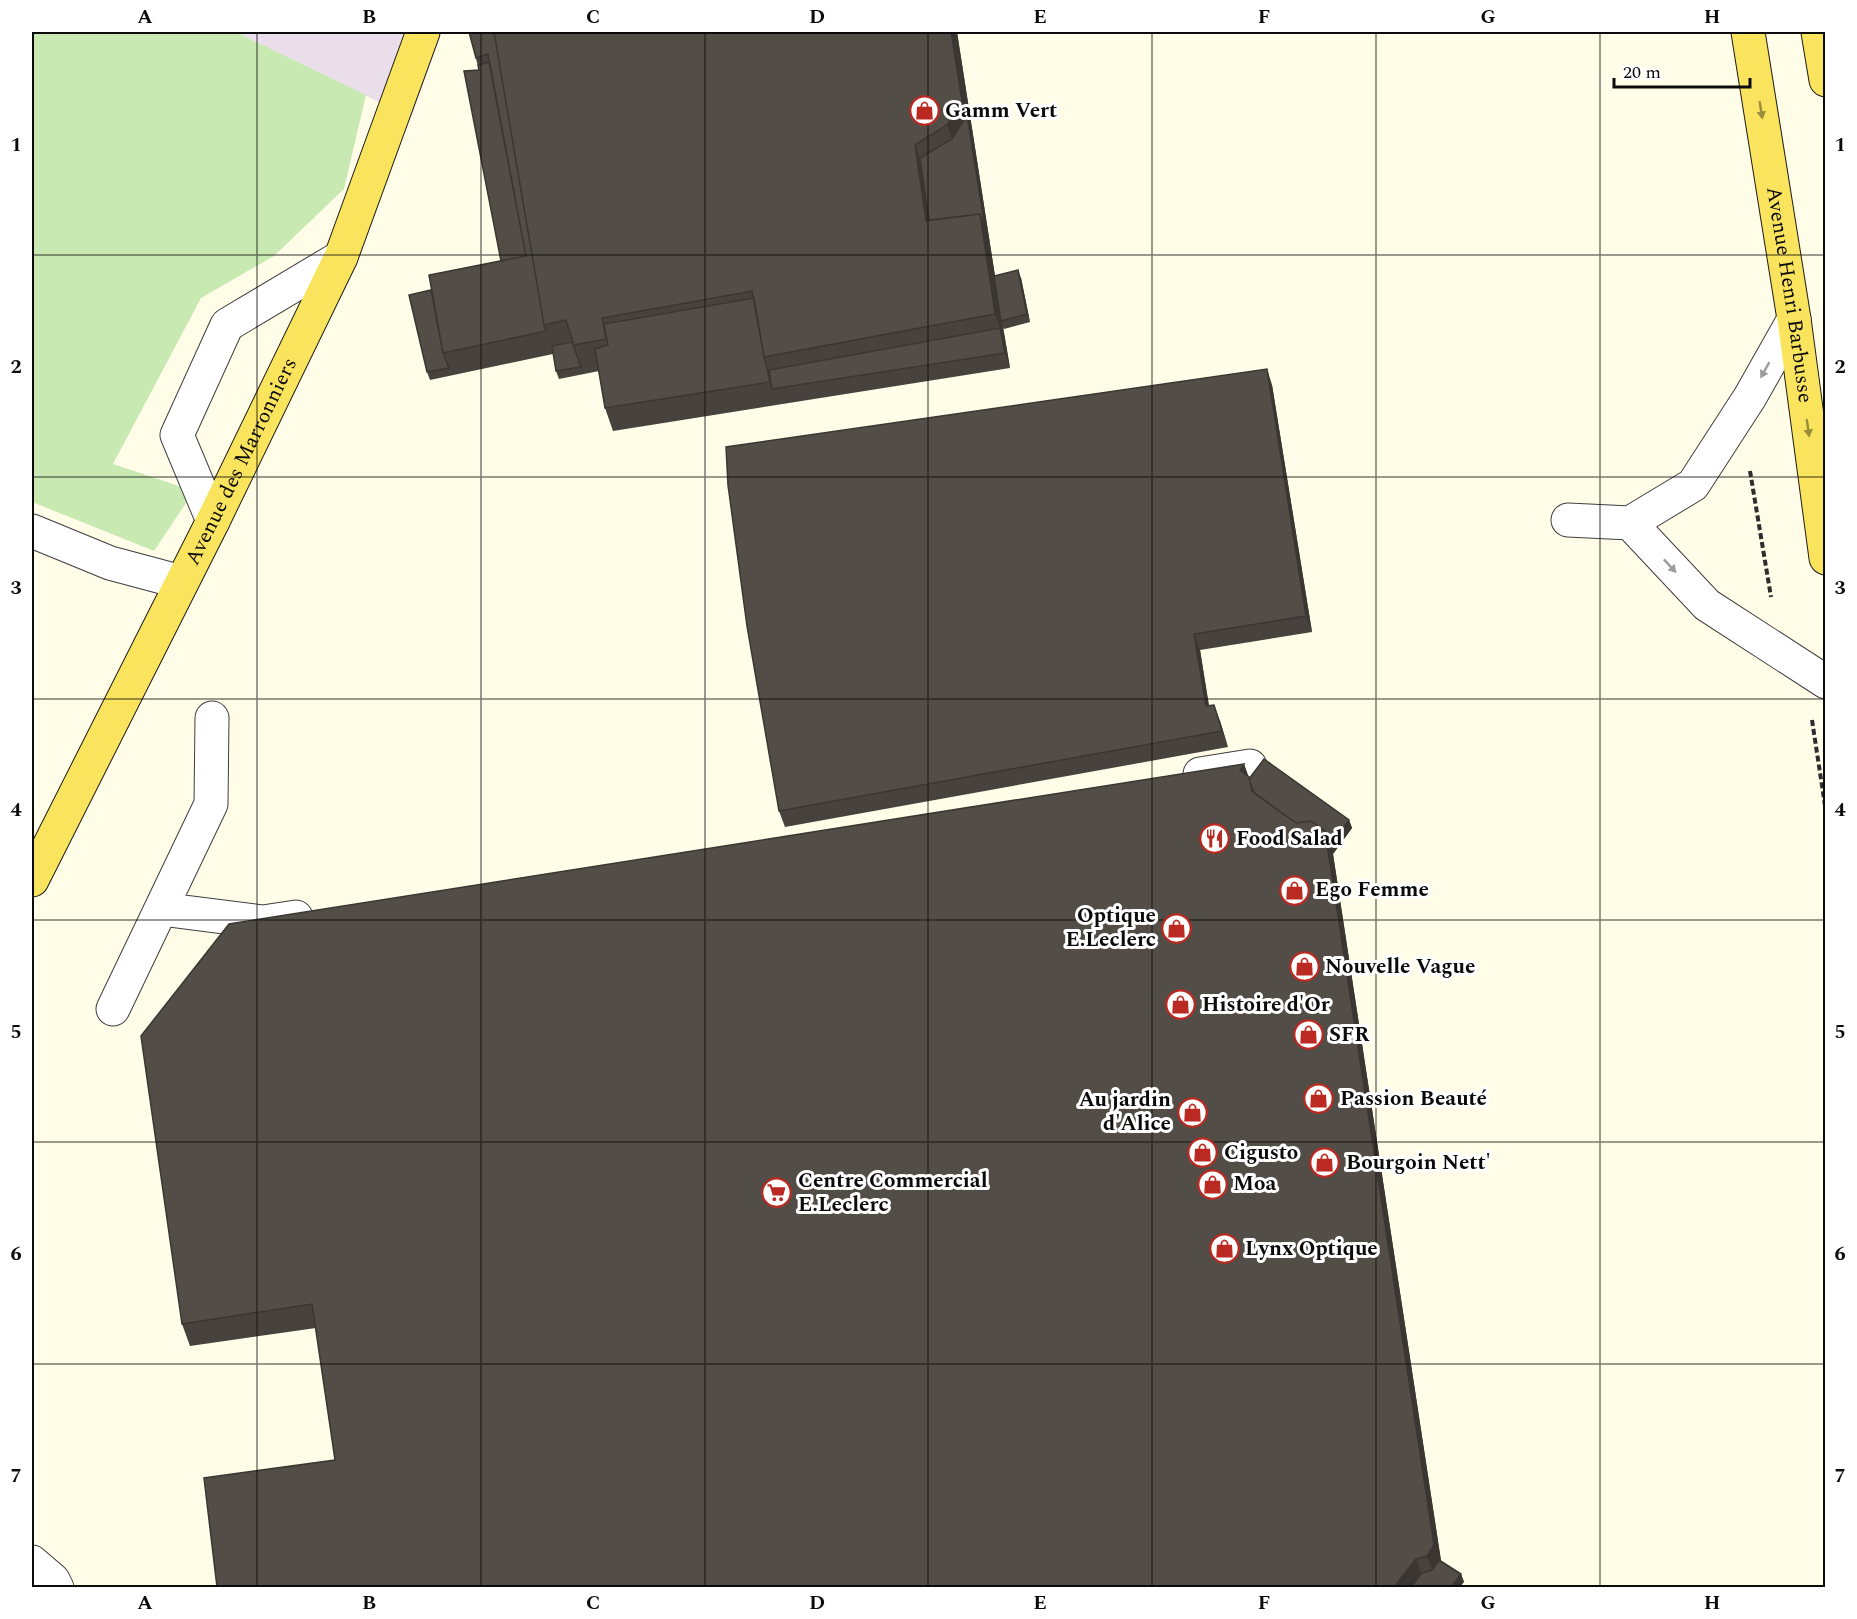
<svg xmlns="http://www.w3.org/2000/svg" width="1857" height="1619" font-family="Spectral,serif">
	<style>
		.industrial { fill: #eadeea }
		.green { fill: #c9e9b3 }
		.lines { fill: none; stroke-linecap: round; stroke-linejoin: round }
		.minor-casing { stroke: #3e3e3e; stroke-width: 35 }
		.major-casing { stroke: #1c1c1c; stroke-width: 35 }
		.path { stroke: #2d2d2d; stroke-width: 4; stroke-dasharray: 6 3; stroke-linecap: butt }
		.minor { stroke: #fff; stroke-width: 33 }
		.major { stroke: #fae45d; stroke-width: 33 }
		.wall { fill: #47423d }
		.shaded-wall { fill: #3a3632 }
		.building { fill: #534d47; stroke: #3a3632; stroke-width: 1.5 }
		.oneway { fill: #9a8d3c }
		.oneway2 { fill: #9d9d9d }
		.grid { fill: none; stroke: #0b0b0b; stroke-width: 1.5; stroke-opacity: 0.55 }
		.labels { text-anchor: middle; dominant-baseline: central; stroke-width: 6; stroke-linejoin: round; paint-order: stroke }
		.poi-label { font-size: 21px; font-weight: bold; fill: #0b0b0b; stroke: #fff; text-anchor: start }
		.street-label { font-size: 21px; fill: #0b0b0b; stroke: #fff }
		.neatline { fill: none; stroke: #0b0b0b; stroke-width: 2 }
		.grid-label { font-size: 20px; text-anchor: middle; font-weight: bold; fill: #0b0b0b }
	</style>
	<rect width="100%" height="100%" fill="#fffde8"/>
	<path class="industrial" d="M 236,32 L 442,32 L 411,118 Z"/>
	<path class="green" d="M 32,32 L 236,32 L 366,95 L 344,189 L 274,256 L 201,298 L 113,464 L 194,491 L 154,551 L 32,502 Z"/>
	<g class="lines">
		<defs>
			<path id="minor" d="M 1568,520 L 1630,523 L 1693,485 L 1750,397 L 1794,319
				M 213,521 L 177,435 L 227,325 L 341,257
				M 1630,523 L 1707,605 L 1826,682
				M 32,531 L 110,563 L 181,582
				M 1200,774 L 1250,766
				M 161,909 L 263,922 L 296,917
				M 113,1009 L 211,804 L 212,718
				M 32,1562 L 53,1580 L 57,1588"/>
			<g id="major">
				<path id="s1" d="M 1748,32 L 1794,319 L 1826,558"/>
				<path d="M 1818,32 L 1826,80"/>
				<path id="s2" d="M 32,880 L 213,521 L 341,257 L 423,32"/>
			</g>
		</defs>
		<use href="#minor" class="minor-casing"/>
		<use href="#major" class="major-casing"/>
		<path class="path" d="M 1750,471 L 1771,597
			M 1812,720 L 1826,812"/>
		<use href="#minor" class="minor"/>
		<use href="#major" class="major"/>
	</g>
	<path class="wall" d="M 469,32 L 957,32 L 995,276 L 1021,278 L 1030,322 L 1004,329 L 1003,327 L 1010,368 L 613,431 L 605,408 L 599,371 L 559,379 L 556,371 L 553,354 L 430,380 L 427,372 L 431,290 L 501,261 L 479,70 Z
		M 1272,385 L 1312,632 L 1200,650 L 1209,705 L 1220,721 L 1228,747 L 785,827 L 779,811 Z
		M 1244,764 L 1249,779 L 1349,820 L 1352,828 L 1333,854 L 1441,1561 L 1461,1574 L 1464,1582 L 335,1460 L 316,1328 L 190,1346 L 182,1324 Z"/>
	<path class="shaded-wall" d="M 951,32 L 957,32 L 1002,321 L 1001,321 L 1003,327 L 1010,368 L 1005,353 L 1000,328 L 995,314 L 980,214 L 947,125 Z
		M 915,145 L 925,174 L 931,234 L 926,221 Z
		M 1018,270 L 1021,278 L 1030,322 L 1027,314 Z
		M 1267,369 L 1272,385 L 1312,632 L 1306,616 Z
		M 1194,634 L 1200,650 L 1211,721 L 1206,706 Z
		M 1214,705 L 1220,721 L 1228,747 L 1222,731 Z
		M 1244,764 L 1257,800 L 1240,770 Z
		M 1349,820 L 1352,828 L 1333,854 L 1330,846 Z
		M 1325,831 L 1333,854 L 1442,1567 L 1435,1578 L 1427,1556 Z
		M 1416,1559 L 1424,1581 L 1420,1587 L 1394,1587 Z
		M 1461,1574 L 1464,1582 L 1460,1587 L 1451,1587 Z"/>
	<path class="building" d="M 469,32 L 494,32 L 544,325 L 546,331 L 443,353 L 429,275 L 526,256 L 488,54 L 476,58 Z
		M 494,32 L 951,32 L 962,101 L 947,125 L 915,145 L 926,221 L 980,214 L 995,314 L 764,357 L 752,291 L 602,318 L 606,339 L 574,345 L 566,320 L 544,325 Z
		M 489,62 L 526,256 L 501,261 L 464,71 L 479,70 L 478,65 Z
		M 967,115 L 985,228 L 980,214 L 929,220 L 920,158 L 952,139 Z
		M 1018,270 L 1027,314 L 1001,321 L 994,276 Z
		M 431,290 L 443,353 L 449,368 L 427,372 L 409,295 Z
		M 754,298 L 764,357 L 766,364 L 770,382 L 605,408 L 595,349 L 608,345 L 604,324 Z
		M 1000,328 L 1005,353 L 772,389 L 769,370 Z
		M 572,342 L 581,367 L 556,371 L 552,346 Z
		M 1267,369 L 1306,616 L 1194,634 L 1206,706 L 1214,705 L 1222,731 L 779,811 L 747,626 L 728,485 L 726,447 Z
		M 1264,759 L 1349,820 L 1330,846 L 1325,831 L 1311,821 L 1296,823 L 1254,793 L 1249,779 Z
		M 1244,764 L 1240,770 L 1249,777 L 1252,791 L 1296,823 L 1311,821 L 1325,831 L 1434,1545 L 1427,1556 L 1416,1559 L 1394,1587 L 217,1587 L 204,1478 L 335,1460 L 312,1304 L 182,1324 L 141,1036 L 229,924 Z
		M 1439,1560 L 1461,1574 L 1451,1587 L 1411,1587 L 1422,1573 L 1432,1570 Z"/>
	<defs><path id="oneway-solid" d="M-6-.8H1V-3.2L6.5 0L1 3.2V.8H-6Z" transform="scale(1.5)"/></defs>
	<g class="oneway">
		<use href="#oneway-solid" transform="translate(1761 110) rotate(81)"/>
		<use href="#oneway-solid" transform="translate(1808 428) rotate(82)"/>
	</g>
	<g class="oneway2">
		<use href="#oneway-solid" transform="translate(1765 370) rotate(119)"/>
		<use href="#oneway-solid" transform="translate(1670 566) rotate(47)"/>
	</g>
	<path class="grid" d="M 257,32 L 257,1588M 481,32 L 481,1588M 705,32 L 705,1588M 928,32 L 928,1588M 1152,32 L 1152,1588M 1376,32 L 1376,1588M 1600,32 L 1600,1588M 32,255 L 1826,255M 32,477 L 1826,477M 32,699 L 1826,699M 32,920 L 1826,920M 32,1142 L 1826,1142M 32,1364 L 1826,1364"/>
	<defs>
		<symbol id="shop-ring" viewBox="-11 -11 22 22"><circle r="9.5" fill="#fff" stroke="#bb2a22" stroke-width="1.5"/><path d="M-5-2.5h2.3a2.7 3.5 0 0 1 5.4 0H5L5.5 6h-11ZM-1.5-2.5h3a1.5 2.3 0 0 0-3 0Z" fill="#bb2a22"/></symbol>
		<symbol id="restaurant-ring" viewBox="-11 -11 22 22"><circle r="9.5" fill="#fff" stroke="#bb2a22" stroke-width="1.5"/><path d="M-5-6h1v4h1v-4h1v4h1v-4h1v5L-1.5 .5V6h-2V.5L-5-1ZM5-6V6H3V1.5H1.5Q1.5-4 5-6Z" fill="#bb2a22"/></symbol>
		<symbol id="supermarket-ring" viewBox="-11 -11 22 22"><circle r="9.5" fill="#fff" stroke="#bb2a22" stroke-width="1.5"/><path d="M-6-5.5h2.5l.6 2H6L4.5 2H-2.5L-4.4-4H-6ZM-1.5 3.2a1.3 1.3 0 1 0 .1 0ZM3 3.2a1.3 1.3 0 1 0 .1 0Z" fill="#bb2a22"/></symbol>
	</defs>
	<g fill-rule="evenodd">
		<use href="#shop-ring" x="908" y="94" width="33" height="33"/>
		<use href="#restaurant-ring" x="1198" y="822" width="33" height="33"/>
		<use href="#shop-ring" x="1278" y="874" width="33" height="33"/>
		<use href="#shop-ring" x="1160" y="912" width="33" height="33"/>
		<use href="#shop-ring" x="1288" y="950" width="33" height="33"/>
		<use href="#shop-ring" x="1164" y="988" width="33" height="33"/>
		<use href="#shop-ring" x="1292" y="1018" width="33" height="33"/>
		<use href="#shop-ring" x="1302" y="1082" width="33" height="33"/>
		<use href="#shop-ring" x="1176" y="1096" width="33" height="33"/>
		<use href="#shop-ring" x="1186" y="1136" width="33" height="33"/>
		<use href="#shop-ring" x="1308" y="1146" width="33" height="33"/>
		<use href="#shop-ring" x="1196" y="1168" width="33" height="33"/>
		<use href="#supermarket-ring" x="760" y="1176" width="33" height="33"/>
		<use href="#shop-ring" x="1208" y="1232" width="33" height="33"/>
	</g>
	<g class="labels">
		<g class="poi-label">
			<text x="945" y="111">Gamm Vert</text>
			<text x="1236" y="839">Food Salad</text>
			<text x="1315" y="890">Ego Femme</text>
			<text x="1156" y="916" text-anchor="end">Optique<tspan x="1156" dy="24">E.Leclerc</tspan></text>
			<text x="1325" y="967">Nouvelle Vague</text>
			<text x="1202" y="1005">Histoire d'Or</text>
			<text x="1329" y="1035">SFR</text>
			<text x="1340" y="1099">Passion Beauté</text>
			<text x="1171" y="1100" text-anchor="end">Au jardin<tspan x="1171" dy="24">d'Alice</tspan></text>
			<text x="1224" y="1153">Cigusto</text>
			<text x="1346" y="1163">Bourgoin Nett'</text>
			<text x="798" y="1181">Centre Commercial<tspan x="798" dy="24">E.Leclerc</tspan></text>
			<text x="1233" y="1184">Moa</text>
			<text x="1245" y="1249">Lynx Optique</text>
		</g>
		<g class="street-label">
			<text stroke="none"><textPath href="#s1" startOffset="266">Avenue Henri Barbusse</textPath></text>
			<text stroke="none"><textPath href="#s2" startOffset="468">Avenue des Marronniers</textPath></text>
		</g>
	</g>
	<rect width="1857" height="1619" fill="none" stroke="#ffffff" stroke-width="66"/>
	<path d="M1614 78v9h136v-9" fill="none" stroke="#0b0b0b" stroke-width="3"/>
	<text x="1623" y="78" font-size="18" fill="#0b0b0b" stroke="#ffffff" stroke-width="4.5" paint-order="stroke">20 m</text>
	<rect x="33" y="33" width="1791" height="1553" class="neatline"/>
	<g class="grid-label">
		<text x="145" y="23">A</text>
		<text x="369" y="23">B</text>
		<text x="593" y="23">C</text>
		<text x="817" y="23">D</text>
		<text x="1040" y="23">E</text>
		<text x="1264" y="23">F</text>
		<text x="1488" y="23">G</text>
		<text x="1712" y="23">H</text>
		<text x="16" y="151">1</text>
		<text x="1840" y="151">1</text>
		<text x="16" y="373">2</text>
		<text x="1840" y="373">2</text>
		<text x="16" y="594">3</text>
		<text x="1840" y="594">3</text>
		<text x="16" y="816">4</text>
		<text x="1840" y="816">4</text>
		<text x="16" y="1038">5</text>
		<text x="1840" y="1038">5</text>
		<text x="16" y="1260">6</text>
		<text x="1840" y="1260">6</text>
		<text x="16" y="1482">7</text>
		<text x="1840" y="1482">7</text>
		<text x="145" y="1609">A</text>
		<text x="369" y="1609">B</text>
		<text x="593" y="1609">C</text>
		<text x="817" y="1609">D</text>
		<text x="1040" y="1609">E</text>
		<text x="1264" y="1609">F</text>
		<text x="1488" y="1609">G</text>
		<text x="1712" y="1609">H</text>
	</g>
</svg>
